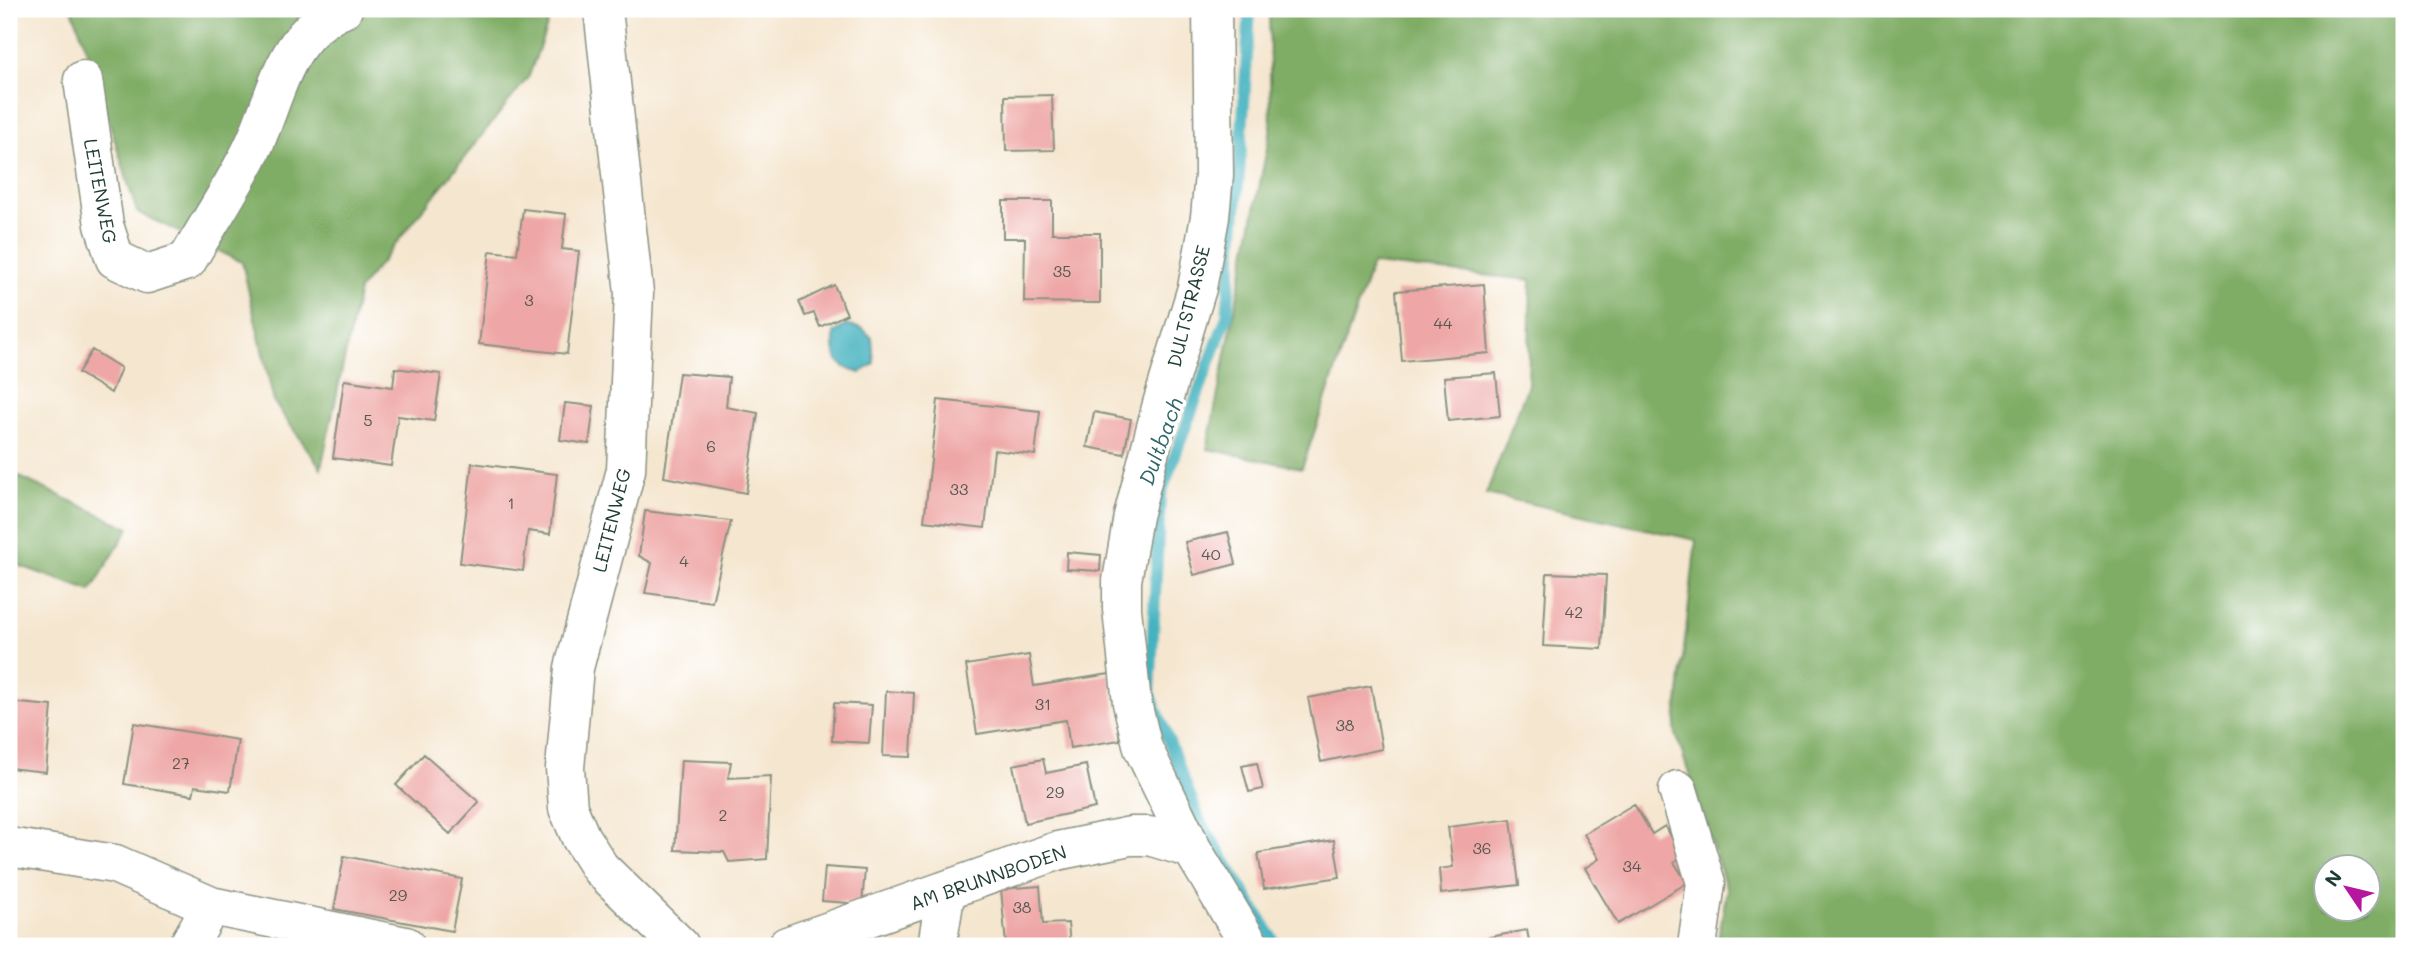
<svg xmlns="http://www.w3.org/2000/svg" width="2413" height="955" font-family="Mali,sans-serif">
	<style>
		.forest { fill: #80ad66; stroke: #50754d; stroke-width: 2; fill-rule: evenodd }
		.water { fill: #44b2c0; stroke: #32787a; stroke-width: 2 }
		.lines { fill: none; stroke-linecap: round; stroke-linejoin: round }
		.stream { stroke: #44b2c0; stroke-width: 12 }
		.building { fill: #eea7a6 }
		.minor-casing { stroke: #8a9282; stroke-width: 41 }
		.minor { stroke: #fff; stroke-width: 38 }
		.labels { text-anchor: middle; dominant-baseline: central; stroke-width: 7; stroke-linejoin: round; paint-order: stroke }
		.number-label { font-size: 16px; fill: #535850 }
		.street-label { font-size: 19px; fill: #1f3d34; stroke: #fff }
		.water-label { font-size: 21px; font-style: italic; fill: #2c6665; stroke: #fff }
	</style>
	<rect width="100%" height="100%" fill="#fff"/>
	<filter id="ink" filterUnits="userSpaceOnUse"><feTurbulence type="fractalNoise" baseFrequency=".0143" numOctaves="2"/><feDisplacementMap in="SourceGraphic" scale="14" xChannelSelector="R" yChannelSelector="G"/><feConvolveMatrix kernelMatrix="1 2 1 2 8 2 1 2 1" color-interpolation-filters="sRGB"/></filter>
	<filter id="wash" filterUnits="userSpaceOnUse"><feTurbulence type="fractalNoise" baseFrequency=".00686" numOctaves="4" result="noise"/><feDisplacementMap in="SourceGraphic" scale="28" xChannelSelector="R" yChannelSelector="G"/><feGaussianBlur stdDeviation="1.57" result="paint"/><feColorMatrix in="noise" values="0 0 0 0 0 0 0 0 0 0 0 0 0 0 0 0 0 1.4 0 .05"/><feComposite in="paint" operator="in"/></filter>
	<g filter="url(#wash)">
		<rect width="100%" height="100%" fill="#f5e6cf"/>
		<path class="forest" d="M 72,9 L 553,9 L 529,76 L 359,290 L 321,468 L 274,402 L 242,262 L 137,212 L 87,50 Z
			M 1269,9 L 2404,9 L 2404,946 L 1717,946 L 1727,890 L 1675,731 L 1696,540 L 1486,494 L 1528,385 L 1531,280 L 1372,264 L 1302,468 L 1207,449 L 1271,128 ZM 2326,867 L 2368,867 L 2368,909 L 2326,909 Z
			M 9,472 L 129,528 L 91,591 L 9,562 Z"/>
		<path class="water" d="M 846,325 L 863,329 L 872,338 L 874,364 L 860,373 C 835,366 833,358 834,333 Z"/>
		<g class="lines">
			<path class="stream" d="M 1250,9 L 1241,149 L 1227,316 L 1160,496 L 1150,693 L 1200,821 L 1277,946"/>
		</g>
		<g id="blocks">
			<path class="building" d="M 1052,95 L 1054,150 L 1006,151 L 1005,96 Z
				M 1003,201 L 1052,201 L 1052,233 L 1100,233 L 1100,303 L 1024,302 L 1025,238 L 1003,238 Z
				M 523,209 L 566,214 L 562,249 L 579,251 L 567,354 L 479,344 L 490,251 L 517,254 Z
				M 1484,284 L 1489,353 L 1402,361 L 1396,291 Z
				M 834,285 L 847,314 L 820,327 L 814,313 L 805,316 L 799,302 Z
				M 92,350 L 121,368 L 111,393 L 78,373 Z
				M 395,368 L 441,374 L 434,421 L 398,416 L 391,466 L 333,458 L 344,380 L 393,387 Z
				M 679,373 L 729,377 L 726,407 L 758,413 L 746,493 L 664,477 Z
				M 1496,373 L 1500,416 L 1448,421 L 1444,377 Z
				M 938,400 L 1040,411 L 1035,455 L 994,450 L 985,528 L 924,521 Z
				M 565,403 L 594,406 L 589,444 L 560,440 Z
				M 1094,412 L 1131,419 L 1124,454 L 1087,447 Z
				M 472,463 L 557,474 L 550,534 L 528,531 L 523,571 L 460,563 Z
				M 645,511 L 731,521 L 712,602 L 645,593 L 652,563 L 639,556 Z
				M 1228,532 L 1236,564 L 1194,575 L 1185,542 Z
				M 1067,552 L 1101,555 L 1100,571 L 1066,569 Z
				M 1547,573 L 1606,575 L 1602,649 L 1543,646 Z
				M 1029,655 L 1034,686 L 1110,674 L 1120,740 L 1070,748 L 1066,720 L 977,734 L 966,665 Z
				M 1371,686 L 1382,749 L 1321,762 L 1308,698 Z
				M 886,691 L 914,693 L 911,757 L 883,756 Z
				M 9,702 L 52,706 L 46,772 L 9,768 Z
				M 834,703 L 872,705 L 869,743 L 832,741 Z
				M 134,723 L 238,740 L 230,791 L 195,786 L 193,795 L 124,784 Z
				M 424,754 L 479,802 L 450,834 L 396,785 Z
				M 1043,759 L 1046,773 L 1086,765 L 1095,808 L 1025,823 L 1013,765 Z
				M 681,760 L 731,762 L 728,778 L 771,776 L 767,859 L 729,862 L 724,852 L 675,850 Z
				M 1257,763 L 1263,789 L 1249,792 L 1242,766 Z
				M 1634,804 L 1652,834 L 1665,826 L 1683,856 L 1674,862 L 1687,883 L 1618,924 L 1585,868 L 1599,859 L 1584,834 Z
				M 1511,819 L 1519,885 L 1441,894 L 1439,869 L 1453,867 L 1448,827 Z
				M 1334,840 L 1340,877 L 1264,889 L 1258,853 Z
				M 344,856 L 462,879 L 452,931 L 334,909 Z
				M 825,867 L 865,870 L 862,904 L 822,901 Z
				M 1040,886 L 1043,924 L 1068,923 L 1070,946 L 1006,946 L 1001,889 Z
				M 1527,930 L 1530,946 L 1448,946 L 1448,945 Z"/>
		</g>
	</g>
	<g filter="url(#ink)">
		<use href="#blocks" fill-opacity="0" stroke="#8a9282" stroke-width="2"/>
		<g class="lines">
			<defs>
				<path id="minor" d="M 603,9 L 634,293 L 626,470 L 574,668 L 565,768 L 568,808 L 581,838 L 600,868 L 680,946
					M 1212,9 L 1214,175 L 1210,217 L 1197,288 L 1162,404 L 1133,516 L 1122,581 L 1122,609 L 1132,703 L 1143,748 L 1192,849 L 1250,946
					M 83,80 L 104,225 L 115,259 L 147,274 L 187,261 C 208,224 233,187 252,149 C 277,97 283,33 343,9
					M 1678,790 L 1706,883 L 1697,946
					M 9,847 L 115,864 L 211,906 L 406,946
					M 188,946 L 211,906
					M 787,946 L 1057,851 L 1130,836 L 1149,836 L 1192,849
					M 937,946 L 946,890"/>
			</defs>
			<use href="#minor" class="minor-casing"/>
			<use href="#minor" class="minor"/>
		</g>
	</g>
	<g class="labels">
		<g class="number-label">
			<text x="1062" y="270">35</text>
			<text x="529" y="299">3</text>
			<text x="1443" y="322">44</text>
			<text x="368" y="419">5</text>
			<text x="711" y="445">6</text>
			<text x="959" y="488">33</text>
			<text x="511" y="502">1</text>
			<text x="1211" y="553">40</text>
			<text x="684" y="560">4</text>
			<text x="1574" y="611">42</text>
			<text x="1043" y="703">31</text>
			<text x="1345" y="724">38</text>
			<text x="181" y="762">27</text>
			<text x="1055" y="791">29</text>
			<text x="723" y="814">2</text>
			<text x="1482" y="847">36</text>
			<text x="1632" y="865">34</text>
			<text x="398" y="894">29</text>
			<text x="1022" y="906">38</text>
		</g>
		<g class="street-label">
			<text transform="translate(101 191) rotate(79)">LEITENWEG</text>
			<text transform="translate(1188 306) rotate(-76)">DULTSTRASSE</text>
			<text transform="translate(611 520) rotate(-76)">LEITENWEG</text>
			<text transform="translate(988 877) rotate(-19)">AM BRUNNBODEN</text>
		</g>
		<g class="water-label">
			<text transform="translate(1160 441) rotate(-70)">Dultbach</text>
		</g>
	</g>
	<rect width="2413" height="955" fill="none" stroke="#fff" stroke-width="35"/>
	<g transform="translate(2347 888) rotate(305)"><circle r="33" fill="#ffffff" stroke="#a5b1ae" stroke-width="2"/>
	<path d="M0-5L12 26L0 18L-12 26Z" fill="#b5179e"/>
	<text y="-10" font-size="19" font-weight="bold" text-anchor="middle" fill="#1f3d34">N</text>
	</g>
</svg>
